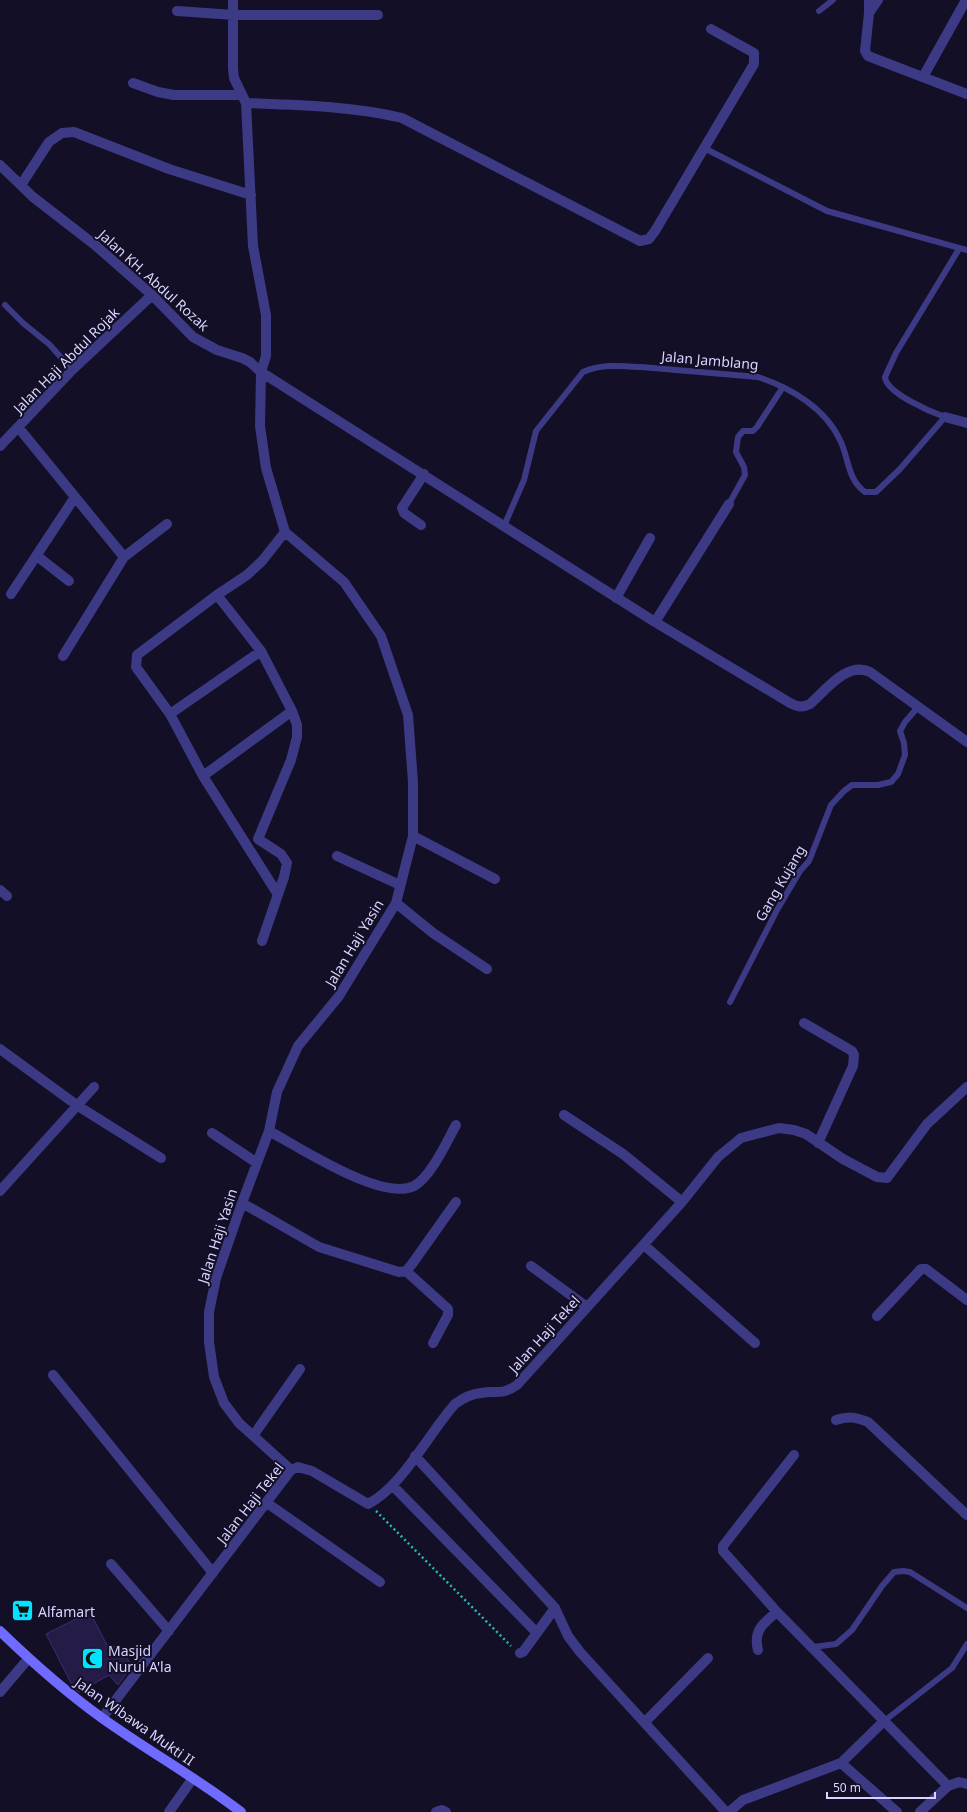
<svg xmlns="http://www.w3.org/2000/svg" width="967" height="1812" font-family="'Noto Sans',sans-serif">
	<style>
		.building { fill: #241b47; stroke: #3b2d73 }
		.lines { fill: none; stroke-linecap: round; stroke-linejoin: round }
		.path { stroke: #2fb8b0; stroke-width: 2.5; stroke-dasharray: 2 3; stroke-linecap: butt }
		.service { stroke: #3d3a85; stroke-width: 6 }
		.minor { stroke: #3d3a85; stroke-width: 10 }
		.secondary { stroke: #6f6bff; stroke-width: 10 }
		.labels { text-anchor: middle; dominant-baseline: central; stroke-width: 4; stroke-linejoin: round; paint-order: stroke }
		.street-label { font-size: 14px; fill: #d9d4ff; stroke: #130f26 }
		.poi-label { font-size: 14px; fill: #d9d4ff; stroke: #130f26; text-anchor: start }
	</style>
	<rect width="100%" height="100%" fill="#130f26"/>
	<path class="building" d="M 90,1612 L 109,1649 L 119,1645 L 132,1666 L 118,1685 L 109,1675 L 79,1692 L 73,1687 L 46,1634 Z"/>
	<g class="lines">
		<path class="path" d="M 376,1511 L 511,1646"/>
		<path class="service" d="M 819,11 L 833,0
			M 704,148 L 827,211 L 967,250
			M 5,305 L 23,323 L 50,345 L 72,370
			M 729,504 L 745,475 L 744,467 L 736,452 L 738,437 L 743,431 L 753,431 L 757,427 L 783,387
			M 504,526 L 524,480 L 536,431 L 583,372 C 604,362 631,367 653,368 C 688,371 723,374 758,377 C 791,388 825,408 840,440 C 849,458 847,479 865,492 L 876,492 L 900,469 L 945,417 C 931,412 886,393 885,377 L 896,353 L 959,249
			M 730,1002 L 777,910 L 800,871 L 809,861 L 831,805 L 844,791 L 852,785 L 878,785 L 891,782 L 898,774 L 905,755 L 904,743 L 900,731 L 905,722 L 918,707
			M 813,1647 L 836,1644 L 852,1630 L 882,1586 L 894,1572 L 903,1571 L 910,1572 L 967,1608
			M 883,1722 L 952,1668 L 967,1644"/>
		<path class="minor" d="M 233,0 L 233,69 L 234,78 L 246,103 L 253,246 L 266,315 L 266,356 L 261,372 L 260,426 L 266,468 L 285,532 L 344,582 L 381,636 L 408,715 L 413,782 L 413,836 L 396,903 L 339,996 L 298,1046 L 277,1092 L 269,1131 L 242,1203 L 216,1278 L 209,1312 L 209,1342 L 214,1377 L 224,1403 L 239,1423 L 291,1470
			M 869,0 L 869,13 L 865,51 L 868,56 L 967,94
			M 177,11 L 234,15 L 378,15
			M 869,13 L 878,0
			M 923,77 L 966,0
			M 133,83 L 158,92 L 174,95 L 241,95
			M 246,103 C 299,105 351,106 402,118 L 640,241 L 649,239 L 655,231 L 754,64 L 754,53 L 711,29
			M 0,165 L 33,197 L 95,245 L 152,295 L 193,337 L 217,350 L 242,358 L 250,362 L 261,372 L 655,622 L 790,703 C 798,707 802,708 810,704 C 826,690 847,661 870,672 L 967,742
			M 21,185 L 49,142 L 62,133 L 74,132 L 169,169 L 251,195
			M 945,417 L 967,423
			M 18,427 L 124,557
			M 0,446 L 72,370 L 152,295
			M 421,525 L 404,513 L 402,508 L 424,474
			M 37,556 L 69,581
			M 11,594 L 75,497
			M 217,595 L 261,651 L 292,711 L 297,725 L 297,737 L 291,760 L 258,839 L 281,854 L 287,863 L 284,877 L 262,941
			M 616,598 L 650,538
			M 655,622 L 729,504
			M 63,656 L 124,557 L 167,524
			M 170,714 L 261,651
			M 203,776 L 292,711
			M 413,836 L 495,879
			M 337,856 L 400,885
			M 0,890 L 7,896
			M 277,893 L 203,776 L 170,714 L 136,667 L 137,655 L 217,595 L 247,575 L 262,561 L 285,532
			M 396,903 L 433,933 L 487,969
			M 804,1023 L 852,1051 L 854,1055 L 853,1066 L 818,1143
			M 0,1049 L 78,1106 L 161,1158
			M 564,1115 L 623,1154 L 682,1202
			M 269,1131 C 299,1147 382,1202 414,1186 C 431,1177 447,1141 456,1125
			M 212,1133 L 257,1163
			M 0,1191 L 94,1087
			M 242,1203 L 319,1247 L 399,1272 L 406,1271 L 412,1264 L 456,1202
			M 644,1245 L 755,1343
			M 531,1266 L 587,1307
			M 406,1271 L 448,1309 L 448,1315 L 433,1343
			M 877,1316 L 921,1269 L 926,1269 L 967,1300
			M 53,1375 L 213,1573
			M 836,1420 C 848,1416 856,1417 868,1422 L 967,1515
			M 253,1436 L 300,1369
			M 794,1455 L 723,1546 L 723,1551 L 777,1612 L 948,1786 L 959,1782 L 967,1784
			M 415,1456 L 555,1608 L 523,1652 L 520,1653
			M 393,1486 L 537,1633
			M 267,1503 L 380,1582
			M 111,1564 L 169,1631
			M 555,1608 L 568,1636 L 580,1652 L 726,1812
			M 758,1650 C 753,1631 763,1623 777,1612
			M 0,1692 L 28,1659
			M 102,1718 L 291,1470 L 298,1467 L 312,1471 L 368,1504 C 402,1487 429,1433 455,1404 C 463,1398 471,1394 481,1393 C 497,1390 501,1396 517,1385 L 682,1202 L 718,1157 L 741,1138 L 779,1128 L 794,1130 L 806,1134 L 843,1159 L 877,1177 L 887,1178 L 927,1124 L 967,1087
			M 645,1722 L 708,1658
			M 841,1763 L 897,1812
			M 169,1812 L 193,1778
			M 436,1812 L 442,1810 L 446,1812
			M 729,1812 L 743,1800 L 841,1763 L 883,1722
			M 920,1812 L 948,1786"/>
		<path class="secondary" d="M 0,1631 C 32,1662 66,1692 102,1718 C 148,1751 197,1778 241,1812"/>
	</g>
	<defs>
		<symbol id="supermarket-square" viewBox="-11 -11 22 22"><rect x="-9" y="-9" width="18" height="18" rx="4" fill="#00e5ff" stroke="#130f26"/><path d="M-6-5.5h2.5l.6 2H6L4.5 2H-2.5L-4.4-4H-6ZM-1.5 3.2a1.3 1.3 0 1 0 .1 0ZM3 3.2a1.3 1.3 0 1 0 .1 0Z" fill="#111"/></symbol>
		<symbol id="mosque-square" viewBox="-11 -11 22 22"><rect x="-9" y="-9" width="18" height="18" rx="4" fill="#00e5ff" stroke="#130f26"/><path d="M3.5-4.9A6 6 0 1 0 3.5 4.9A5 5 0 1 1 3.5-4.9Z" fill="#111"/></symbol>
	</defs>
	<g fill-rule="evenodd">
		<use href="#supermarket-square" x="10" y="1598" width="25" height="25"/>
		<use href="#mosque-square" x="80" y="1646" width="25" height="25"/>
	</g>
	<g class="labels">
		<g class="street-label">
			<text transform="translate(154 280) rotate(42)">Jalan KH. Abdul Rozak</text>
			<text transform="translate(66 360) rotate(-45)">Jalan Haji Abdul Rojak</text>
			<text transform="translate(710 360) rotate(5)">Jalan Jamblang</text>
			<text transform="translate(780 883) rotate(-60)">Gang Kujang</text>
			<text transform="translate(354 943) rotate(-59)">Jalan Haji Yasin</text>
			<text transform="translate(217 1236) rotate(-72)">Jalan Haji Yasin</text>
			<text transform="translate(544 1334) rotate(-48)">Jalan Haji Tekel</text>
			<text transform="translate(250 1503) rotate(-52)">Jalan Haji Tekel</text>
			<text transform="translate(135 1721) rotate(35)">Jalan Wibawa Mukti II</text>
		</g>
		<g class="poi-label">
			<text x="38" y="1611">Alfamart</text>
			<text x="108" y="1650">Masjid<tspan x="108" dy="16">Nurul A'la</tspan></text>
		</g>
	</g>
	<path d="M827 1792v6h108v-6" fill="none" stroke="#d9d4ff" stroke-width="2"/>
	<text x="833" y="1792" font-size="12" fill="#d9d4ff" stroke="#130f26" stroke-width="3" paint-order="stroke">50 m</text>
</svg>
